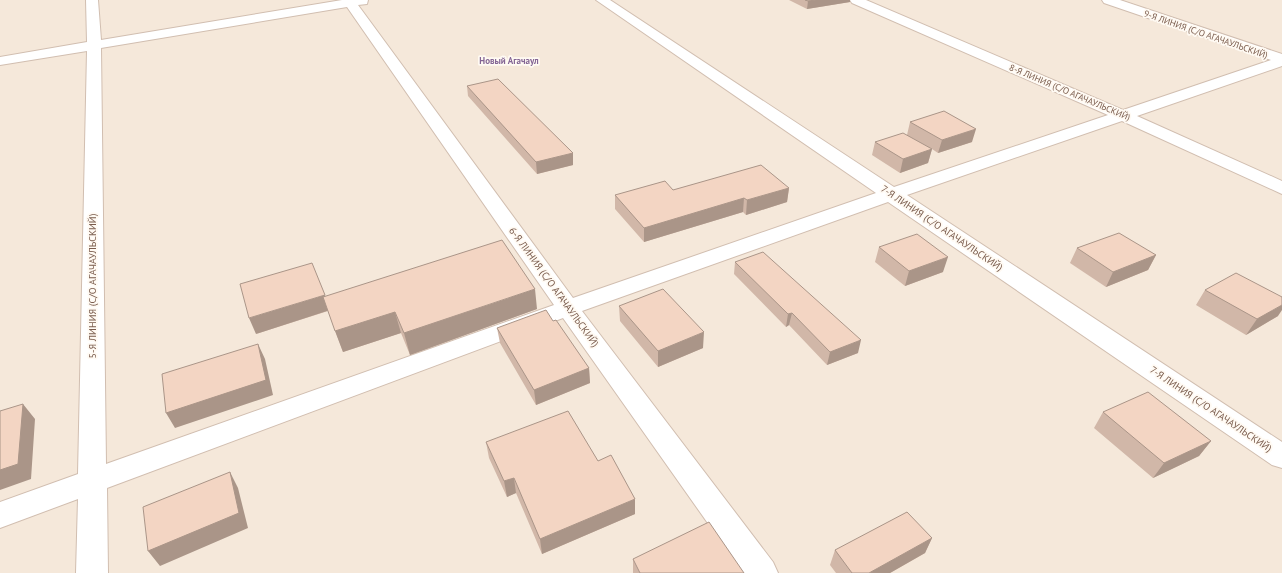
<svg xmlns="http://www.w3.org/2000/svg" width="1282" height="573" font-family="'PT Sans',sans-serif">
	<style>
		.residential { fill: #f5e8da }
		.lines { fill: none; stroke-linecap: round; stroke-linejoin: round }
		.minor-casing { stroke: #d1beb0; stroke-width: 2 }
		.minor { fill: #fff; fill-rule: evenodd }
		.wall { fill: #d1b7a8 }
		.shaded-wall { fill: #aa9588 }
		.building { fill: #f3d5c3; stroke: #aa9588 }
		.labels { text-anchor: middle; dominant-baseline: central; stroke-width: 3.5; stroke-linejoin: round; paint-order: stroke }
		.far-street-label { font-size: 9px; fill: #7a5c4d; stroke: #fffaf3 }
		.far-neighbourhood-label { font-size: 9px; font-weight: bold; fill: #846695; stroke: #fffaf3 }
		.street-label { font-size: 10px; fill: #7a5c4d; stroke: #fffaf3 }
	</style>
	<rect width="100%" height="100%" fill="#fdf6ec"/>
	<path class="residential" d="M 0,0 L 1282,0 L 1282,573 L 0,573 Z"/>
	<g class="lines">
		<defs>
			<path id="minor" d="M 86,0 L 98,0 L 101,40 L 342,0 L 368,0 L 367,4 L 358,5 L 573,298 L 876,193 L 596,0 L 610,0 L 894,187 L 1108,115 L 852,3 L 850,0 L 866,0 L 1123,110 L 1271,60 L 1104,3 L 1102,0 L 1120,0 L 1282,54 L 1282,66 L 1137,116 L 1282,181 L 1282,194 L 1122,121 L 907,195 L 1282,442 L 1282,468 L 1272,465 L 888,202 L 582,311 L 773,562 L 778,573 L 743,573 L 563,318 L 107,488 L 108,573 L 76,573 L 78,499 L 0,528 L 0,502 L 78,474 L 87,51 L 0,65 L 0,57 L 87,42 ZM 347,7 L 554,305 L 106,464 L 101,48 Z"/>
		</defs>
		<use href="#minor" class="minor-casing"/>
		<use href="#minor" class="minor"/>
	</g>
	<path class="wall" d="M 789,0 L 850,0 L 850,2 L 807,9 Z
		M 467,86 L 573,153 L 573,165 L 537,174 L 468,96 Z
		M 910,122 L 972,142 L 938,153 L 932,149 L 928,163 L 900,173 L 872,155 L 875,142 L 907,135 Z
		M 789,188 L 787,202 L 746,215 L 743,212 L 644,242 L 615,209 L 615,195 L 673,190 Z
		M 879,247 L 943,272 L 905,286 L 875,262 Z
		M 1077,248 L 1156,255 L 1148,270 L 1106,287 L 1070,263 Z
		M 735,262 L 858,353 L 827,365 L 789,325 L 786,327 L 734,274 Z
		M 1205,290 L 1278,316 L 1246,335 L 1196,305 Z
		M 325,296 L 537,309 L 410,355 L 401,333 L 343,352 L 328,311 L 256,334 Z
		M 619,306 L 703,348 L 658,367 L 620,321 Z
		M 553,321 L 589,368 L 590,383 L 536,405 L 500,343 L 497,328 Z
		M 1103,412 L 1211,441 L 1199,456 L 1153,478 L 1094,428 Z
		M 486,442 L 598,461 L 635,514 L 542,554 L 516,493 L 507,497 L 489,458 Z
		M 932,538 L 925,553 L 890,573 L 836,573 L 830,565 L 835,550 Z
		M 633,559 L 744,573 L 633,573 Z"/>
	<path class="shaded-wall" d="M 816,0 L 850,0 L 850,2 L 807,9 L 808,1 Z
		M 976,129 L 972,142 L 938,153 L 942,140 Z
		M 932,149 L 928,163 L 900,173 L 903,159 Z
		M 573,153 L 573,165 L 537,174 L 536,162 Z
		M 789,188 L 787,202 L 746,215 L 747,200 Z
		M 744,198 L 743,212 L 644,242 L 644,228 Z
		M 1156,255 L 1148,270 L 1106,287 L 1113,272 Z
		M 948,257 L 943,272 L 905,286 L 909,271 Z
		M 535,289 L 537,309 L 410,355 L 404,333 Z
		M 325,295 L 330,310 L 256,334 L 249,318 Z
		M 1282,305 L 1282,310 L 1278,316 L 1246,335 L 1257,319 Z
		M 395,312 L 401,333 L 343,352 L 335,331 Z
		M 792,313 L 789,325 L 786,327 L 788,314 Z
		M 704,332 L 703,348 L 658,367 L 658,351 Z
		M 861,340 L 858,353 L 827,365 L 830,352 Z
		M 258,344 L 265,359 L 273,395 L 175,428 L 166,413 Z
		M 589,368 L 590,383 L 536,405 L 534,390 Z
		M 23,404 L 35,419 L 31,479 L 0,490 L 0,470 Z
		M 1211,441 L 1199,456 L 1153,478 L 1164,463 Z
		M 230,472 L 238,488 L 248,528 L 160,566 L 148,551 Z
		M 514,478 L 516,493 L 507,497 L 504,481 Z
		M 635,499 L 635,514 L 542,554 L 540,539 Z
		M 932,538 L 925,553 L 890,573 L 869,573 Z"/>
	<path class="building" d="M 805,0 L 816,0 L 808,1 Z
		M 498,79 L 573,153 L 536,162 L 467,86 Z
		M 944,111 L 976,129 L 942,140 L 910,122 Z
		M 903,133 L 932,149 L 903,159 L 875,142 Z
		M 761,165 L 789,188 L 747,200 L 744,198 L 644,228 L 615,195 L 665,181 L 673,190 Z
		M 1119,233 L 1156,255 L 1113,272 L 1077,248 Z
		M 917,234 L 948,257 L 909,271 L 879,247 Z
		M 502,240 L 535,289 L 404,333 L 395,312 L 335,331 L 323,297 Z
		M 763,252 L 861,340 L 830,352 L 792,313 L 788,314 L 735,262 Z
		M 312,263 L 325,295 L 249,318 L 240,284 Z
		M 1236,273 L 1282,297 L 1282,305 L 1257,319 L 1205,290 Z
		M 663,289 L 704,332 L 658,351 L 619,306 Z
		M 546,310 L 553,321 L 556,320 L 589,368 L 534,390 L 497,328 Z
		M 258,344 L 266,380 L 166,413 L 162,374 Z
		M 1148,392 L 1211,441 L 1164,463 L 1103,412 Z
		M 23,404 L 18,464 L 0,470 L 0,411 Z
		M 568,411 L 598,461 L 611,455 L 635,499 L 540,539 L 514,478 L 504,481 L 486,442 Z
		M 230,472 L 239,513 L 148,551 L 143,507 Z
		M 907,512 L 932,538 L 869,573 L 852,573 L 835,550 Z
		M 709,522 L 744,573 L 640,573 L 633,559 Z"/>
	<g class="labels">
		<g class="far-street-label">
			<text transform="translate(1206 34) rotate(19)">9-Я ЛИНИЯ (С/О АГАЧАУЛЬСКИЙ)</text>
			<text transform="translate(1070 92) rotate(23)">8-Я ЛИНИЯ (С/О АГАЧАУЛЬСКИЙ)</text>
		</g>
		<g class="far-neighbourhood-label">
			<text x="509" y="60">Новый Агачаул</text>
		</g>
		<g class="street-label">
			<text transform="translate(942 228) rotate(34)">7-Я ЛИНИЯ (С/О АГАЧАУЛЬСКИЙ)</text>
			<text transform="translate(92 286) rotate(-90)">5-Я ЛИНИЯ (С/О АГАЧАУЛЬСКИЙ)</text>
			<text transform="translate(554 287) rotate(54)">6-Я ЛИНИЯ (С/О АГАЧАУЛЬСКИЙ)</text>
			<text transform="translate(1211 409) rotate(34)">7-Я ЛИНИЯ (С/О АГАЧАУЛЬСКИЙ)</text>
		</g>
	</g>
</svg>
